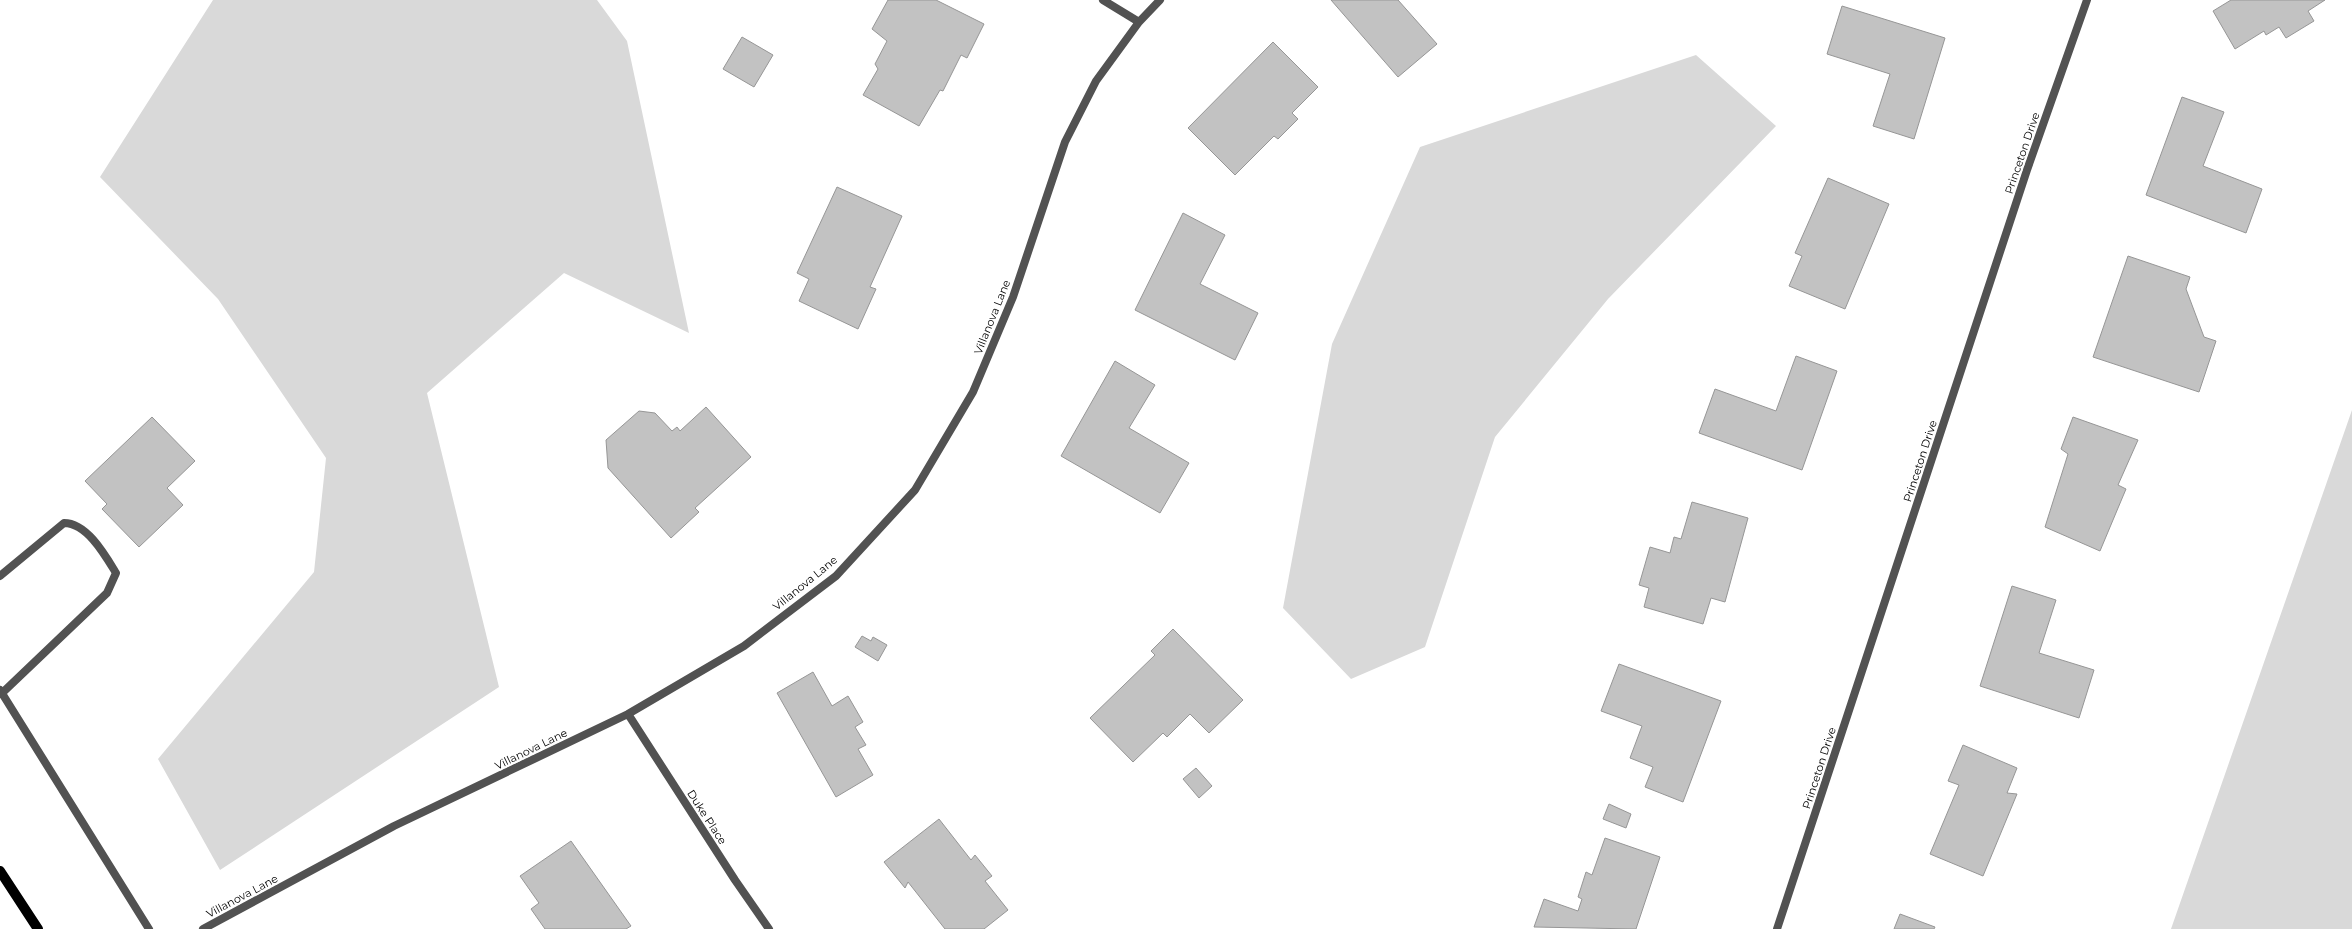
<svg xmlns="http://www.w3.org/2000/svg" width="2352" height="929" font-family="Montserrat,sans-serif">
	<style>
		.green { fill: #d9d9d9 }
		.building { fill: #c2c2c2; stroke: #969696 }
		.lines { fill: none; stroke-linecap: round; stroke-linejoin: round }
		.service { stroke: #525252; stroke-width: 8 }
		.minor { stroke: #525252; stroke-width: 8 }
		.primary { stroke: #000; stroke-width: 10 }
		.labels { text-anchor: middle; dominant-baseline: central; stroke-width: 4; stroke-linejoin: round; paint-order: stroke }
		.street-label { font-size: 11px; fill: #000; stroke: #fff }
	</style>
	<rect width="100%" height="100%" fill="#fff"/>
	<path class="green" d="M 213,0 L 597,0 L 627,41 L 689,333 L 564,273 L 427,393 L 499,687 L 220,870 L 158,759 L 314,572 L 326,458 L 218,299 L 100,177 Z
		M 1696,55 L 1776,126 L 1608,299 L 1495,437 L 1425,647 L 1351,679 L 1283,608 L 1332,344 L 1420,147 Z
		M 2352,410 L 2352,929 L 2171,929 Z"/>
	<path class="building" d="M 888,0 L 936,0 L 984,24 L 967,58 L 961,55 L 943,91 L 940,90 L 919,126 L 863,95 L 878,69 L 875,64 L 887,41 L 872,29 Z
		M 1331,0 L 1398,0 L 1437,44 L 1398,77 Z
		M 2231,0 L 2325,0 L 2308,11 L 2314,21 L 2286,38 L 2279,27 L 2266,35 L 2264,31 L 2235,49 L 2213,11 Z
		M 1842,6 L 1945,38 L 1914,139 L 1873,126 L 1890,74 L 1827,54 Z
		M 742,37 L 773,55 L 754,87 L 723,69 Z
		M 1273,42 L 1318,87 L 1292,113 L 1298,119 L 1278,139 L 1274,136 L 1235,175 L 1188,128 Z
		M 2182,97 L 2224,112 L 2203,166 L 2262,189 L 2246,233 L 2146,195 Z
		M 1828,178 L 1889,204 L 1845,309 L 1789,286 L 1802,256 L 1795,253 Z
		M 837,187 L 902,216 L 870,287 L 876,289 L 858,329 L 799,301 L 809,279 L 797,273 Z
		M 1183,213 L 1225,235 L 1200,284 L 1258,313 L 1235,360 L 1135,310 Z
		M 2128,256 L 2190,277 L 2186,289 L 2204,337 L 2216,341 L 2199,392 L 2093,357 Z
		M 1796,356 L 1837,371 L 1802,470 L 1699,433 L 1715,389 L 1776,411 Z
		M 1115,361 L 1155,385 L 1129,428 L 1189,463 L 1160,513 L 1061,456 Z
		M 706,407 L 751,457 L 695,508 L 699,512 L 671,538 L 608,468 L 606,440 L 639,411 L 655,413 L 672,431 L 677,427 L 680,431 Z
		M 152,417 L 195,461 L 167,488 L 183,505 L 139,547 L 102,509 L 107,504 L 85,481 Z
		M 2073,417 L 2138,440 L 2118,485 L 2126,489 L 2100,551 L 2045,527 L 2068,454 L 2061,449 Z
		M 1692,502 L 1748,518 L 1725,602 L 1711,598 L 1703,624 L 1644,607 L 1649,588 L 1639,585 L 1650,547 L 1670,553 L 1674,537 L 1681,539 Z
		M 2012,586 L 2056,600 L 2039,653 L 2094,670 L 2079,718 L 1980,686 Z
		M 1173,629 L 1243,700 L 1209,733 L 1190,714 L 1167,737 L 1163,733 L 1133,762 L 1090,718 L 1155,655 L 1151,651 Z
		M 862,636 L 871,641 L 873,637 L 887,645 L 878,661 L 855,647 Z
		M 1619,664 L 1721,701 L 1683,802 L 1645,787 L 1653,767 L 1630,758 L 1642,726 L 1601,711 Z
		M 813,672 L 832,706 L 848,696 L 863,722 L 855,727 L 866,745 L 858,749 L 873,775 L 836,797 L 777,693 Z
		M 1963,745 L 2017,768 L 2007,793 L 2017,794 L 1983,876 L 1930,854 L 1959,785 L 1948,781 Z
		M 1196,768 L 1212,786 L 1199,798 L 1183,779 Z
		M 1609,804 L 1631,814 L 1626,828 L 1603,819 Z
		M 939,819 L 971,860 L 975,855 L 992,876 L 985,881 L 1008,910 L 984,929 L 945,929 L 908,882 L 905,888 L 884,862 Z
		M 1605,838 L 1660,857 L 1636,929 L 1534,927 L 1544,899 L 1578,911 L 1582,899 L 1578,897 L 1586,872 L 1592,875 Z
		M 571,841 L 631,926 L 626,929 L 545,929 L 531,909 L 539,903 L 520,876 Z
		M 1900,914 L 1935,927 L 1934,929 L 1894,929 Z"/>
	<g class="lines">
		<path class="service" d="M 0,576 L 64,523 C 87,523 105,555 116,573 L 107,593 L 1,694
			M 0,690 L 149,929"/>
		<path class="minor" d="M 1103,0 L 1139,22
			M 628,714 L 735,880 L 769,929
			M 203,929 L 394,826 L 628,714 L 744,646 L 836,576 L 915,490 L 973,392 L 1013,297 L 1065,142 L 1096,81 L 1139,22 L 1160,0
			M 1777,929 L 2027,170 L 2087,0"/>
		<path class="primary" d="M 0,871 L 38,929"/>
	</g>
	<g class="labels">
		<g class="street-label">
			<text transform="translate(2022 153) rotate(-71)">Princeton Drive</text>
			<text transform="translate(992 317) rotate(-68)">Villanova Lane</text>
			<text transform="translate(1920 461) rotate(-72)">Princeton Drive</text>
			<text transform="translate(805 583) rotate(-39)">Villanova Lane</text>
			<text transform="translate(531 749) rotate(-26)">Villanova Lane</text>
			<text transform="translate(1819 768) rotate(-72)">Princeton Drive</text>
			<text transform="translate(707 817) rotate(57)">Duke Place</text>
			<text transform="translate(242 896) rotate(-28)">Villanova Lane</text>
		</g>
	</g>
</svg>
